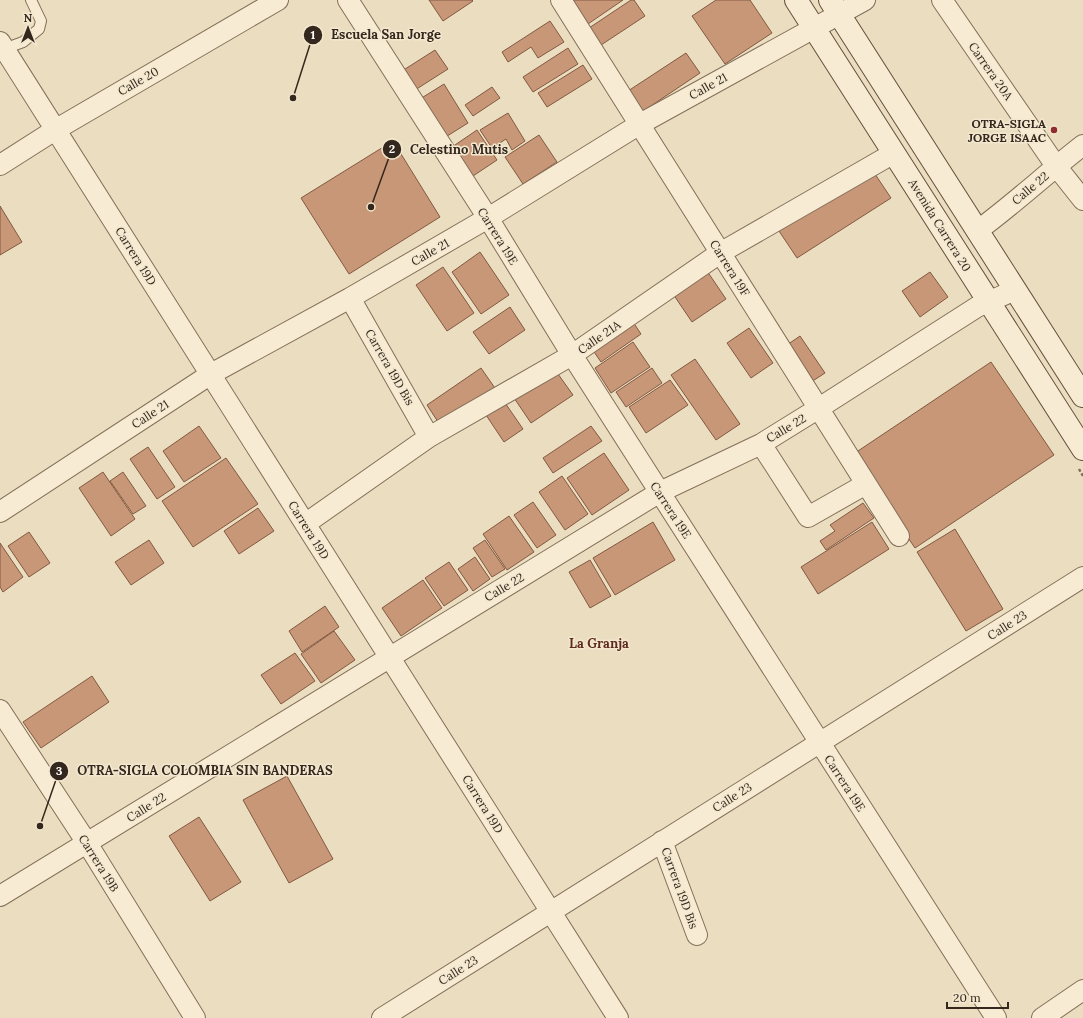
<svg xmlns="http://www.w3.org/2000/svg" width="1083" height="1018" font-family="Lora,serif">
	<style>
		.building { fill: #c89778; stroke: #825940 }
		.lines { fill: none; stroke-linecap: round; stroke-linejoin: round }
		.lane-casing { stroke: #846f59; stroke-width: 12 }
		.street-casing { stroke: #846f59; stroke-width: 22 }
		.secondary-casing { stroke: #65503c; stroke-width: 24 }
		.path { stroke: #846f59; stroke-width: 2.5; stroke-dasharray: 3 2; stroke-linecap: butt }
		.lane { stroke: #f7ebd3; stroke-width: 10 }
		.street { stroke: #f7ebd3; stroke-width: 20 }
		.secondary { stroke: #f7ebd3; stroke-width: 22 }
		.poi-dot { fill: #902c2f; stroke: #f3e8cf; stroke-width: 1.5 }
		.labels { text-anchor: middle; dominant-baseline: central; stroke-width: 3; stroke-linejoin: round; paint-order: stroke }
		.street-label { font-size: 12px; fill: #34271d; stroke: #f3e8cf }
		.poi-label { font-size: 12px; font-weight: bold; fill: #34271d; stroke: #f3e8cf; text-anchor: end }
		.neighbourhood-label { font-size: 13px; font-weight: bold; fill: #5f2a1e; stroke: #f3e8cf }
		.leader { fill: none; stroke: #34271d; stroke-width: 1.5 }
		.callout-dot { fill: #34271d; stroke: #f3e8cf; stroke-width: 1.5 }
		.mark-label { font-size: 12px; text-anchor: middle; font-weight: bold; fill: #fff }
		.callout-label { font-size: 13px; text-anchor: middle; font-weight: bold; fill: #34271d; stroke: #f3e8cf; stroke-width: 3; stroke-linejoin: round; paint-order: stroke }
	</style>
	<rect width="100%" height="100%" fill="#ebdec0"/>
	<path class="building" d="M 429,0 L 472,0 L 473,1 L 443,21 Z
		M 572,0 L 623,0 L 588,24 Z
		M 631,0 L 634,0 L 645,16 L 598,47 L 586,30 Z
		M 716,0 L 750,0 L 772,33 L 725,64 L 692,16 Z
		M 550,21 L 564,42 L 538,58 L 531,47 L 508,62 L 502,52 Z
		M 568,48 L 578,64 L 533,92 L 523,77 Z
		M 435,50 L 448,69 L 415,90 L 402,71 Z
		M 686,53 L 700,73 L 642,112 L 628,91 Z
		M 583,65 L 592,79 L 547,107 L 538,93 Z
		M 444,84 L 468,123 L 444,138 L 420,99 Z
		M 492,87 L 500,98 L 473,116 L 465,105 Z
		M 508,113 L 525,141 L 512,150 L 506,139 L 492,148 L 480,130 Z
		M 477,130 L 497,160 L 473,176 L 452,147 Z
		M 539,135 L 557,162 L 523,184 L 505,157 Z
		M 393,141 L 440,217 L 349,274 L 301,198 Z
		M 871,168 L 891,198 L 797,258 L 777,228 Z
		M 0,206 L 22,242 L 0,255 Z
		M 480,252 L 509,295 L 481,314 L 452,272 Z
		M 443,267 L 474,313 L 447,331 L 416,285 Z
		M 705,268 L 726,299 L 692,322 L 671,291 Z
		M 930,272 L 948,297 L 920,317 L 902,291 Z
		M 510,307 L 525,330 L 489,354 L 473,332 Z
		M 631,319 L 641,334 L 601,362 L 590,346 Z
		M 749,328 L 773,363 L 751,378 L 727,343 Z
		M 800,336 L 825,373 L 808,384 L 784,347 Z
		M 633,342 L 650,367 L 611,393 L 595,368 Z
		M 695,359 L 740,424 L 716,440 L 671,375 Z
		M 991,362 L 1054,455 L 915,548 L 852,455 Z
		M 553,367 L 573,395 L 531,423 L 512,395 Z
		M 481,368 L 497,391 L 442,428 L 427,405 Z
		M 652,368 L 662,383 L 626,407 L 616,392 Z
		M 670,380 L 688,405 L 646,433 L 629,407 Z
		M 501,397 L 523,429 L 504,442 L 482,409 Z
		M 199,426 L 221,458 L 184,482 L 163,451 Z
		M 591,426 L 602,441 L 553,473 L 543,458 Z
		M 148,447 L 175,487 L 157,499 L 130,459 Z
		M 604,453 L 629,490 L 592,515 L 567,478 Z
		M 226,458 L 258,504 L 193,547 L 162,501 Z
		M 103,472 L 135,519 L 111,536 L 79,488 Z
		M 123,472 L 146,506 L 133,514 L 110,481 Z
		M 562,476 L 588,514 L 565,530 L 539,492 Z
		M 533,502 L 556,535 L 537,548 L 514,515 Z
		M 863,503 L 874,518 L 826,550 L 820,541 L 835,531 L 830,525 Z
		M 258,508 L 274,531 L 239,554 L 224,531 Z
		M 509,516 L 534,552 L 507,570 L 483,534 Z
		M 653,522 L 675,560 L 615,595 L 593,558 Z
		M 872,522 L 889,549 L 818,594 L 801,567 Z
		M 955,529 L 1003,609 L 966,631 L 917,552 Z
		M 29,532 L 50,563 L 29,577 L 8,546 Z
		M 149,540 L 164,563 L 131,585 L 115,562 Z
		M 485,540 L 505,569 L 492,577 L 473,548 Z
		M 0,543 L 23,577 L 3,592 L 0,587 Z
		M 475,557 L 490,579 L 473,591 L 458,569 Z
		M 590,560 L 611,596 L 590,608 L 569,572 Z
		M 449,562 L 468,590 L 444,606 L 425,578 Z
		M 423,580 L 442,608 L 401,636 L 382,608 Z
		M 325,606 L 339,627 L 302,652 L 289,631 Z
		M 334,631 L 355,660 L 321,683 L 301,654 Z
		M 295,653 L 315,681 L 281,704 L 261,675 Z
		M 92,676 L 109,702 L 41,748 L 23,722 Z
		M 287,776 L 333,859 L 289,883 L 243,800 Z
		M 199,817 L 241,882 L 210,901 L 169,836 Z"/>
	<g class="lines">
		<defs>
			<path id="lane" d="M 4,49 L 23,42 L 39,29 L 41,21 L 31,0"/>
			<path id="street" d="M 348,0 L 488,218 L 572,355 L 996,1018
				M 561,0 L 899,536
				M 942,0 L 1056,166 L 1083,200
				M 0,42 L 618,1018
				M 0,165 L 55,130 L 278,0
				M 977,231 C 1014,204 1047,173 1083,145
				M 350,298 L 429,437
				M 761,444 L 808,517 L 866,484
				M 0,512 L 211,374 L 350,298 L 488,218 L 640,124 L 865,0
				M 305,524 L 429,437 L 572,355 L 720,253 L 894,153
				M 0,710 L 87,843 L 195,1018
				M 662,841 L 697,935
				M 0,896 L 660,492 L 761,444 L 819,408 L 977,307 L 1015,290
				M 382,1018 L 1083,577
				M 1042,1018 L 1083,990"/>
			<path id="secondary" d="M 796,0 L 1083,449
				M 830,0 L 1083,396"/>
		</defs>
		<use href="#lane" class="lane-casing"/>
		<use href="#street" class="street-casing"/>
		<use href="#secondary" class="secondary-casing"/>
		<path class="path" d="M 1079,469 L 1083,476"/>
		<use href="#lane" class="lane"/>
		<use href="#street" class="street"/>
		<use href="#secondary" class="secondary"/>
	</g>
	<circle class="poi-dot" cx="1054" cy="130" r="4"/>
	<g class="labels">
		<g class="street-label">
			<text transform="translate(991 71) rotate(55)">Carrera 20A</text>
			<text transform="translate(138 81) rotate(-30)">Calle 20</text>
			<text transform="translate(708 86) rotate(-29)">Calle 21</text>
			<text transform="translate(1030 188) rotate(-40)">Calle 22</text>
			<text transform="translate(940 225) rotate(58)">Avenida Carrera 20</text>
			<text transform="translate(498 236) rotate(58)">Carrera 19E</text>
			<text transform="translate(430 252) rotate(-30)">Calle 21</text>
			<text transform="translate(136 256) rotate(58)">Carrera 19D</text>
			<text transform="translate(730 268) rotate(58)">Carrera 19F</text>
			<text transform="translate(599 337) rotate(-35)">Calle 21A</text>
			<text transform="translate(390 367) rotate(60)">Carrera 19D Bis</text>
			<text transform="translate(150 414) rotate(-33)">Calle 21</text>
			<text transform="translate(786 428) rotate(-31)">Calle 22</text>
			<text transform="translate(671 510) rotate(57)">Carrera 19E</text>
			<text transform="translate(309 530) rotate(58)">Carrera 19D</text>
			<text transform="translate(504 587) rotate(-31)">Calle 22</text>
			<text transform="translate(1007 625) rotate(-32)">Calle 23</text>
			<text transform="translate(845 783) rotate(57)">Carrera 19E</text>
			<text transform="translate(732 797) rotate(-32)">Calle 23</text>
			<text transform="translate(483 804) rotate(58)">Carrera 19D</text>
			<text transform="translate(146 807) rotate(-32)">Calle 22</text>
			<text transform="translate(99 863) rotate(58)">Carrera 19B</text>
			<text transform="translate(680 888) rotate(70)">Carrera 19D Bis</text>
			<text transform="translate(458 970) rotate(-32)">Calle 23</text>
		</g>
		<g class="poi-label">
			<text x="1046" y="123">OTRA-SIGLA<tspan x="1046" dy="14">JORGE ISAAC</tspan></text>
		</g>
		<g class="neighbourhood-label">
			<text x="599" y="643">La Granja</text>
		</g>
	</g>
	<path class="leader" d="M293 98L313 35M371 207L392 149M40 826L59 771"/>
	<g class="callout-dot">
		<circle cx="293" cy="98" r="4"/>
		<circle cx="371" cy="207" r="4"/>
		<circle cx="40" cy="826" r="4"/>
		<circle cx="313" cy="35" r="10"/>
		<circle cx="392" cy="149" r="10"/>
		<circle cx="59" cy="771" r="10"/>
	</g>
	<g class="mark-label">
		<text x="313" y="39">1</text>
		<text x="392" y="153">2</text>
		<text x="59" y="775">3</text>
	</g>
	<g class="callout-label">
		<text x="386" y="39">Escuela San Jorge</text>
		<text x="459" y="154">Celestino Mutis</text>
		<text x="205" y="775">OTRA-SIGLA COLOMBIA SIN BANDERAS</text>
	</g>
	<g transform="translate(28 28)" stroke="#f3e8cf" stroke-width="3" paint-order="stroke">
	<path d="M0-3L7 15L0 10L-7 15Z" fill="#34271d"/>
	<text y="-6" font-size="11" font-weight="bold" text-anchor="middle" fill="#34271d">N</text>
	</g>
	<path d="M947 1002v6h61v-6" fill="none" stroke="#34271d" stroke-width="2"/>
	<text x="953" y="1002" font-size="12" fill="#34271d" stroke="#f3e8cf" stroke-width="3" paint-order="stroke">20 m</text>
</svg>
